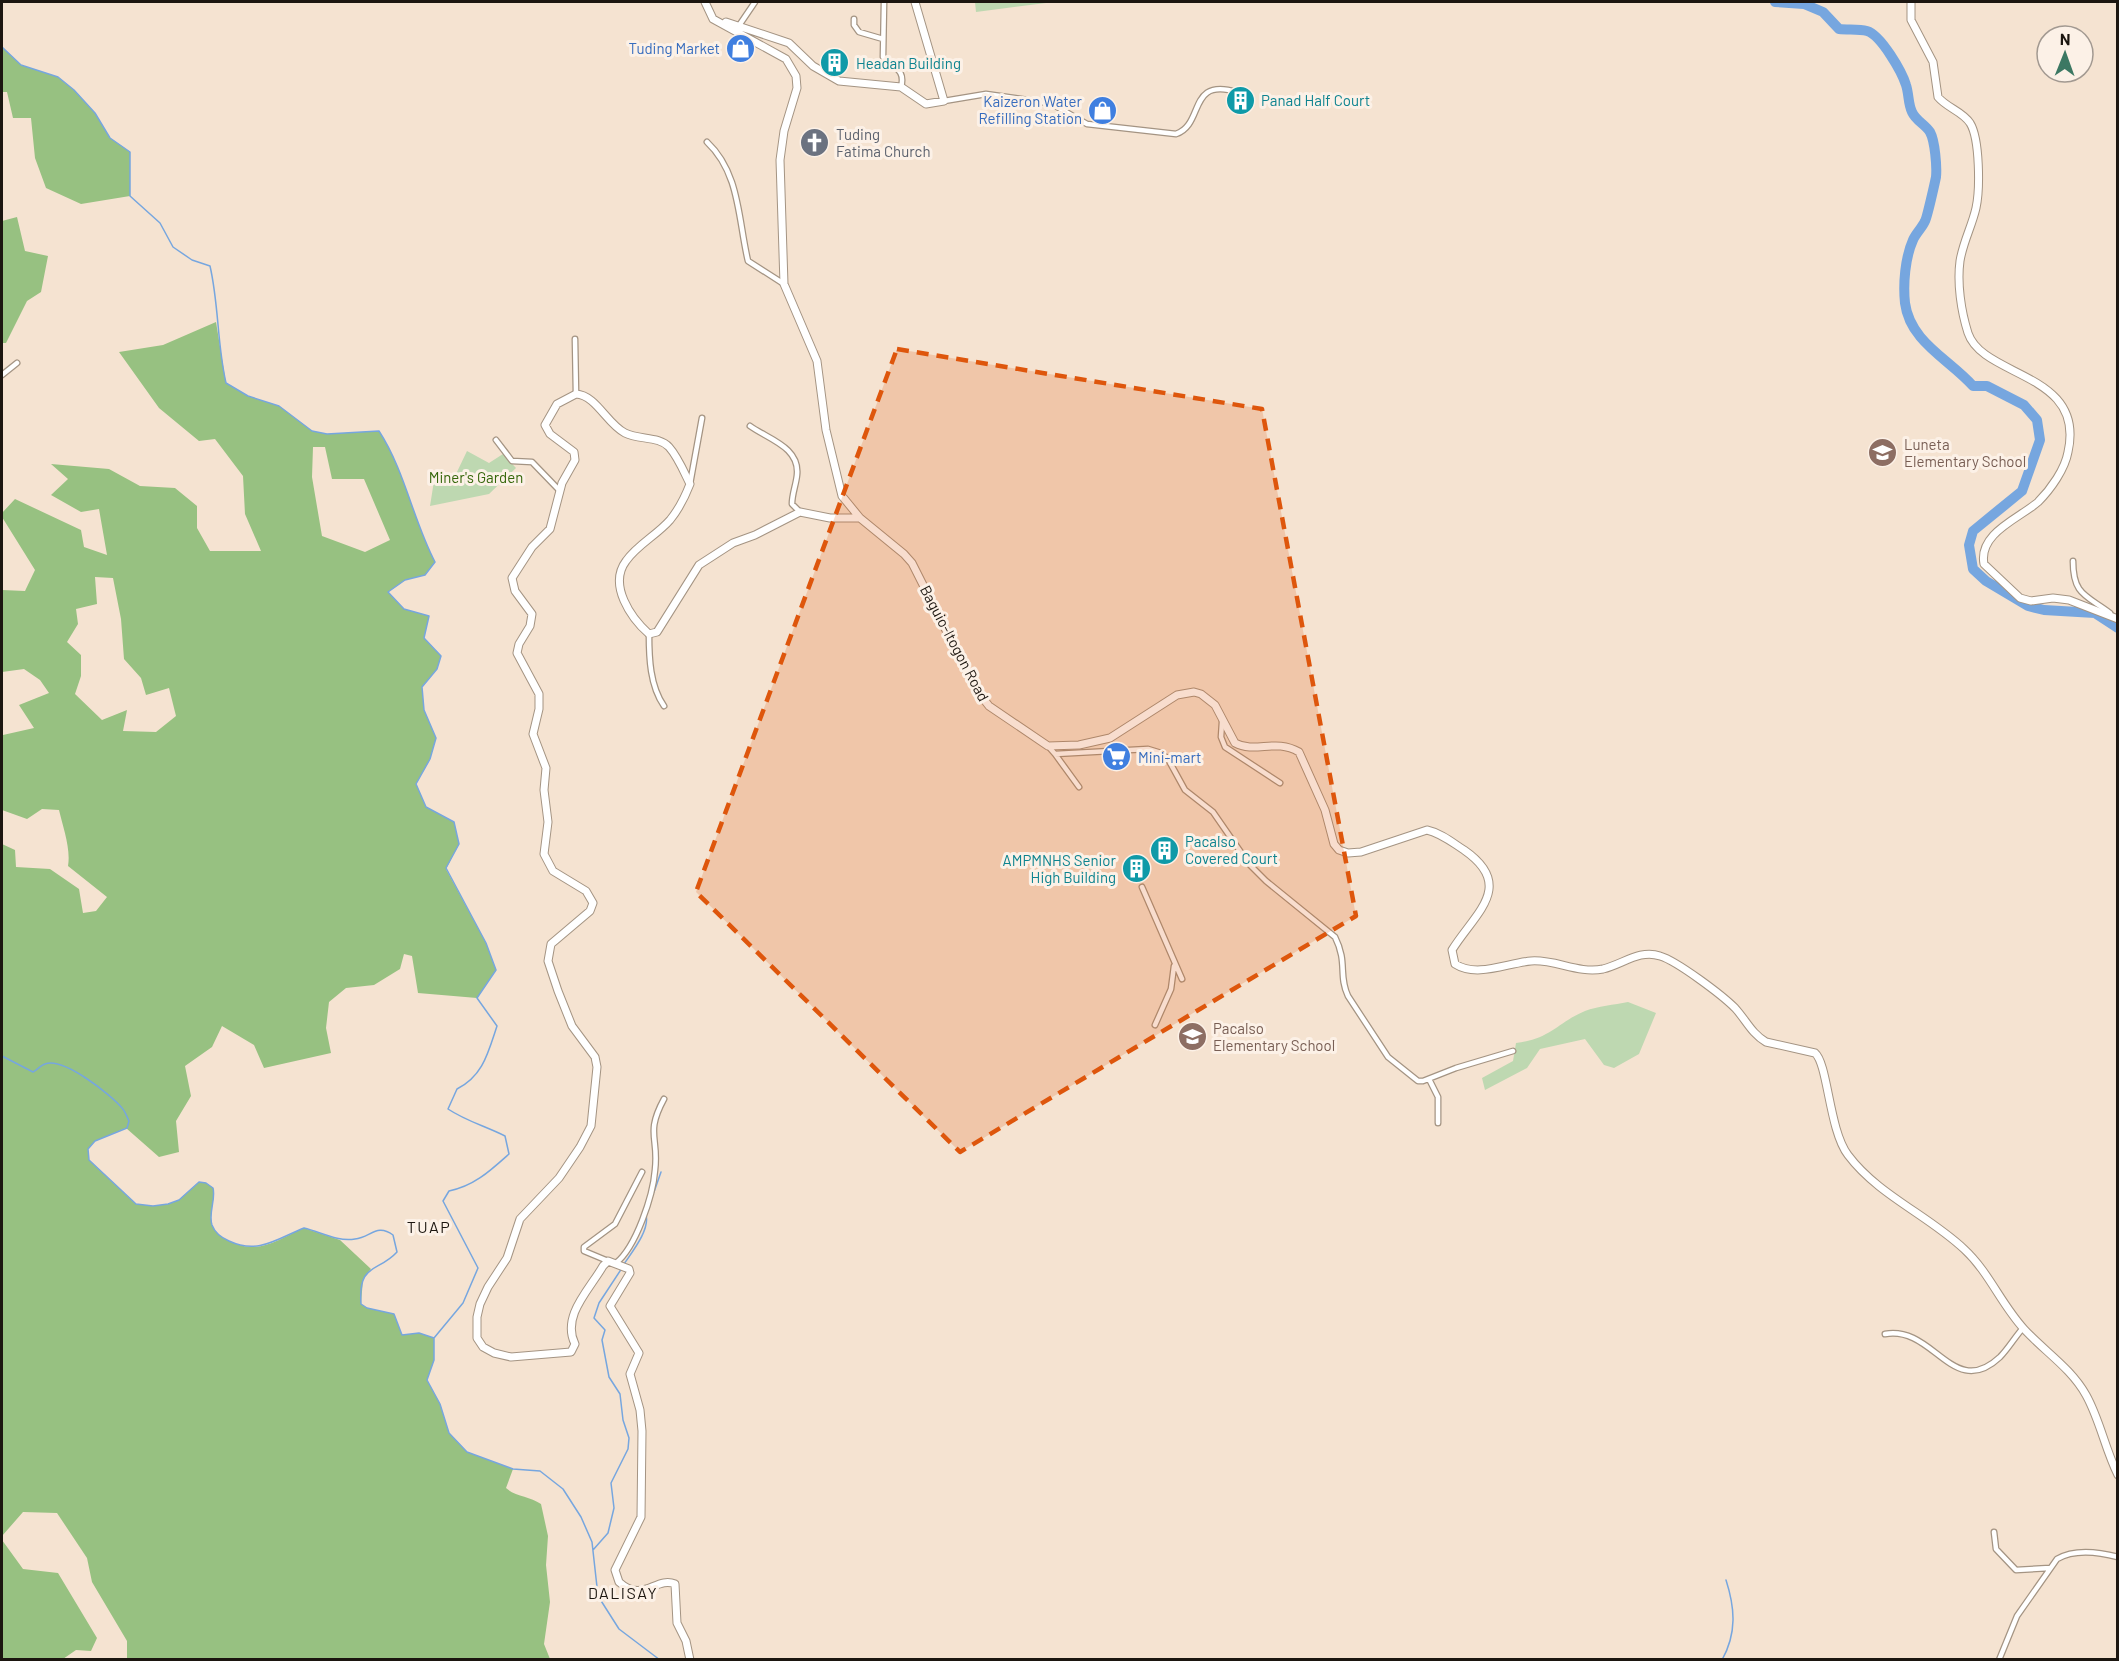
<svg xmlns="http://www.w3.org/2000/svg" width="2119" height="1661" font-family="Barlow,sans-serif">
	<style>
		.green { fill: #bed8b1 }
		.forest { fill: #97c181; fill-rule: evenodd }
		.lines { fill: none; stroke-linecap: round; stroke-linejoin: round }
		.stream { stroke: #76a6df; stroke-width: 1.5 }
		.river { stroke: #76a6df; stroke-width: 10 }
		.street-casing { stroke: #a49483; stroke-width: 7 }
		.secondary-casing { stroke: #a49483; stroke-width: 9 }
		.street { stroke: #fff; stroke-width: 4.5 }
		.secondary { stroke: #fff; stroke-width: 7 }
		.marked { fill: #de560c; fill-opacity: 0.2; stroke: #de560c; stroke-width: 4.5; stroke-dasharray: 12 8; stroke-linejoin: round }
		.labels { text-anchor: middle; dominant-baseline: central; stroke-width: 6; stroke-linejoin: round; paint-order: stroke }
		.shop-label { font-size: 15px; fill: #366cbe; stroke: #fcf1e7; text-anchor: end }
		.culture-label { font-size: 15px; fill: #0d838f; stroke: #fcf1e7; text-anchor: start }
		.worship-label { font-size: 15px; fill: #5b616d; stroke: #fcf1e7; text-anchor: start }
		.education-label { font-size: 15px; fill: #785e54; stroke: #fcf1e7; text-anchor: start }
		.park-label { font-size: 15px; fill: #346609; stroke: #fcf1e7 }
		.street-label { font-size: 15px; fill: #1c1610; stroke: #fcf1e7 }
		.neighbourhood-label { font-size: 16px; letter-spacing: 1.5px; fill: #1c1610; stroke: #fcf1e7 }
	</style>
	<rect width="100%" height="100%" fill="#f5e3d1"/>
	<path class="green" d="M 975,2 L 1054,2 L 976,12 Z
		M 467,451 L 489,463 L 503,454 L 516,468 L 489,494 L 430,506 L 434,481 L 456,474 Z
		M 1628,1002 L 1656,1013 L 1639,1054 L 1614,1068 L 1604,1065 L 1585,1039 L 1540,1049 L 1527,1068 L 1485,1090 L 1482,1078 L 1513,1061 L 1516,1043 C 1551,1039 1558,1022 1585,1011 C 1598,1006 1614,1005 1628,1002 Z"/>
	<path class="forest" d="M 2,47 L 21,65 L 58,77 L 74,90 L 95,113 L 110,138 L 130,152 L 130,196 L 81,204 L 46,188 L 35,158 L 31,118 L 13,118 L 7,92 L 2,92 Z
		M 17,217 L 25,251 L 48,256 L 41,292 L 27,301 L 6,343 L 2,343 L 2,221 Z
		M 216,322 L 226,383 L 248,396 L 279,406 L 312,431 L 327,434 L 379,431 C 405,471 413,520 435,562 L 425,575 L 405,580 L 388,592 L 404,609 L 429,616 L 424,638 L 441,656 L 437,669 L 422,687 L 424,710 L 436,738 L 430,759 L 416,784 L 426,807 L 454,822 L 459,844 L 446,869 L 486,943 L 496,970 L 477,998 L 418,993 L 412,956 L 404,954 L 400,969 L 374,985 L 346,988 L 329,1002 L 326,1028 L 331,1053 L 264,1068 L 254,1045 L 222,1026 L 212,1047 L 185,1066 L 191,1096 L 176,1121 L 179,1152 L 159,1157 L 126,1128 L 95,1141 L 88,1149 L 89,1160 L 136,1204 L 153,1206 L 168,1204 L 179,1200 L 199,1182 L 206,1183 L 213,1188 C 216,1200 208,1213 212,1225 C 215,1233 222,1238 229,1241 C 261,1256 277,1239 304,1228 L 340,1240 L 371,1269 L 363,1279 L 361,1304 L 367,1308 L 394,1314 L 402,1335 L 419,1333 L 434,1338 L 434,1360 L 427,1380 L 440,1404 L 449,1433 L 467,1452 L 513,1469 L 506,1488 C 516,1497 530,1496 541,1504 L 548,1536 L 546,1565 L 550,1602 L 544,1644 L 550,1659 L 127,1659 L 127,1641 L 92,1582 L 87,1558 L 57,1513 L 23,1512 L 2,1536 L 2,844 L 15,850 L 16,867 L 50,869 L 79,889 L 83,913 L 96,911 L 107,897 L 68,866 C 71,849 63,827 59,810 L 42,809 L 27,819 L 2,810 L 2,731 L 3,735 L 34,728 L 19,705 L 49,693 L 40,680 L 24,669 L 2,672 L 2,590 L 25,591 L 35,570 L 2,517 L 2,513 L 15,499 L 81,530 L 84,547 L 107,555 L 99,509 L 81,512 L 51,495 L 68,479 L 51,464 L 109,469 L 140,486 L 175,488 L 197,506 L 197,528 L 210,551 L 261,551 L 245,514 L 243,476 L 215,439 L 199,441 L 159,408 L 119,352 L 163,345 ZM 313,447 L 325,447 L 332,479 L 364,479 L 390,540 L 365,552 L 322,536 L 312,477 ZM 95,577 L 113,578 L 121,619 L 124,659 L 141,678 L 146,695 L 169,688 L 176,716 L 156,732 L 123,731 L 127,710 L 102,720 L 75,694 L 81,676 L 81,655 L 67,642 L 78,624 L 76,609 L 97,604 Z
		M 2,1540 L 23,1569 L 58,1573 L 97,1638 L 91,1651 L 76,1650 L 63,1659 L 2,1659 Z"/>
	<g class="lines">
		<path class="stream" d="M 2,47 L 21,65 L 58,77 L 74,90 L 95,113 L 110,138 L 130,152 L 130,196 L 160,223 L 173,247 L 192,260 L 210,266 C 219,305 217,344 226,383 L 248,396 L 279,406 L 312,431 L 327,434 L 379,431 C 405,471 413,520 435,562 L 425,575 L 405,580 L 388,592 L 404,609 L 429,616 L 424,638 L 441,656 L 437,669 L 422,687 L 424,710 L 436,738 L 430,759 L 416,784 L 426,807 L 454,822 L 459,844 L 446,868 L 486,943 L 496,970 L 477,998 L 497,1026 C 488,1053 483,1076 457,1089 L 448,1109 C 466,1121 485,1126 505,1136 L 509,1154 C 490,1171 474,1186 449,1191 L 443,1201 L 478,1268 L 463,1303 L 434,1338 L 434,1360 L 427,1380 L 440,1404 L 449,1433 L 467,1452 L 513,1469 L 540,1471 L 563,1489 L 581,1517 L 592,1542 L 598,1596 L 619,1629 L 660,1660
			M 2,1056 L 33,1072 C 37,1070 41,1065 45,1064 C 64,1057 111,1095 122,1108 C 125,1111 127,1117 129,1121 L 127,1128 L 95,1141 L 88,1149 L 89,1160 L 136,1204 L 153,1206 L 168,1204 L 179,1200 L 199,1182 L 206,1183 L 213,1188 C 216,1200 208,1213 212,1225 C 215,1233 222,1238 229,1241 C 259,1255 278,1238 304,1228 C 321,1232 337,1242 355,1239 C 371,1237 377,1223 393,1235 L 397,1252 C 378,1273 358,1262 361,1304 L 367,1308 L 394,1314 L 402,1335 L 419,1333 L 434,1338
			M 654,1192 L 661,1172
			M 624,1264 C 632,1252 650,1230 646,1215
			M 593,1550 L 608,1533 L 614,1508 L 611,1483 L 628,1449 L 629,1438 L 623,1420 L 620,1394 L 609,1377 L 602,1340 L 605,1330 L 594,1318 L 599,1303 L 622,1268
			M 1722,1660 C 1737,1633 1735,1608 1726,1580"/>
		<path class="river" d="M 1775,2 L 1804,4 L 1823,12 L 1839,29 C 1848,30 1859,29 1867,31 C 1881,35 1902,72 1906,85 C 1909,94 1908,104 1912,112 C 1916,121 1925,124 1930,132 C 1935,141 1937,167 1936,177 C 1935,182 1927,218 1925,221 C 1922,228 1916,233 1913,240 C 1905,258 1903,284 1905,303 C 1910,342 1949,359 1973,386 L 1987,386 L 2024,405 L 2037,420 L 2040,440 L 2022,491 L 1973,531 L 1969,545 L 1973,569 L 1986,581 L 2028,606 L 2044,610 L 2095,613 L 2118,628"/>
		<defs>
			<path id="street" d="M 884,3 L 883,57 C 893,68 906,69 901,87
				M 854,19 L 854,25 L 859,32 L 883,39
				M 738,27 L 755,2
				M 944,101 L 986,94 L 1042,102 L 1052,104 L 1087,124 L 1176,134 C 1205,124 1187,77 1237,92
				M 707,142 C 740,173 738,219 748,261 L 784,284
				M 575,339 L 576,394
				M 2,375 L 17,363
				M 750,426 C 768,439 800,447 797,475 C 796,485 792,494 792,504 L 800,512
				M 496,440 L 512,461 L 532,462 L 560,491
				M 690,484 L 702,418
				M 2073,561 C 2073,595 2086,595 2110,613
				M 649,634 C 649,658 650,686 664,706
				M 1222,722 L 1221,737 L 1225,747 L 1280,783
				M 1048,746 L 1055,754 L 1148,749 L 1161,753 L 1168,759 L 1185,790 L 1213,812 L 1249,864 L 1266,881 L 1335,937 C 1348,963 1338,975 1348,996 L 1388,1057 L 1418,1081 L 1423,1081 L 1456,1068 L 1513,1051
				M 1055,754 L 1079,787
				M 1142,887 L 1182,979
				M 1155,1025 L 1171,989 L 1174,966
				M 1429,1079 L 1438,1097 L 1438,1123
				M 608,1261 L 584,1251 L 584,1247 L 615,1224 L 642,1172
				M 616,1263 C 636,1247 653,1196 655,1170 C 659,1137 645,1134 664,1099
				M 1885,1334 C 1934,1325 1953,1401 2000,1357 C 2008,1349 2015,1337 2023,1328
				M 1994,1532 L 1996,1549 L 2016,1570 L 2050,1568
				M 1999,1660 L 2017,1616 L 2057,1559 C 2074,1549 2099,1552 2118,1557"/>
			<path id="secondary" d="M 705,2 L 713,19 L 786,59 L 796,76 L 797,88 L 784,131 L 780,160 L 784,284 L 817,361 L 826,430 L 842,496 L 860,518 L 904,554 L 912,563 L 975,688 L 989,706 L 1048,746 L 1079,745 L 1110,738 L 1177,695 L 1194,692 L 1201,694 L 1215,705 L 1235,743 C 1256,754 1275,738 1299,752 L 1325,810 L 1334,844 L 1339,850 L 1348,853 L 1361,852 L 1427,830 C 1441,833 1453,843 1464,850 C 1516,886 1475,913 1452,950 L 1455,964 C 1477,978 1507,963 1531,961 C 1555,959 1578,974 1603,969 C 1623,964 1640,949 1660,956 C 1677,961 1722,995 1735,1008 C 1746,1020 1752,1034 1766,1042 L 1815,1053 C 1828,1064 1829,1130 1848,1155 C 1878,1195 1928,1215 1964,1249 C 1989,1272 2001,1304 2024,1329 C 2044,1351 2071,1368 2086,1395 C 2100,1420 2105,1449 2118,1475
				M 1911,2 L 1911,20 L 1933,62 L 1938,97 C 1947,108 1962,111 1970,123 C 1980,139 1980,190 1976,208 C 1972,226 1963,242 1960,261 C 1957,283 1961,311 1968,333 C 1983,378 2086,372 2068,452 C 2065,469 2051,489 2038,502 C 2020,518 1978,533 1984,564 L 2020,598 L 2031,601 L 2053,598 L 2069,600 L 2118,619
				M 726,22 L 789,43 L 813,66 L 839,81 L 901,87 L 926,104 L 944,101 L 915,2
				M 690,1660 L 686,1641 L 677,1623 L 675,1584 C 656,1576 643,1604 619,1582 L 615,1570 L 641,1517 L 642,1431 L 640,1410 L 630,1374 L 639,1353 L 610,1306 L 630,1273 L 629,1269 L 608,1261 L 603,1266 C 590,1289 561,1316 575,1344 L 571,1352 L 511,1357 L 494,1353 L 483,1347 L 477,1338 L 477,1317 L 480,1304 L 488,1287 L 507,1258 L 520,1219 L 559,1178 L 580,1147 L 591,1126 L 597,1067 L 595,1057 L 572,1026 L 558,991 L 548,961 L 551,944 L 590,911 L 593,903 L 586,891 L 553,871 L 544,854 L 548,822 L 544,790 L 546,768 L 533,734 L 539,709 L 539,694 L 517,653 L 519,644 L 530,626 L 532,614 L 515,591 L 512,578 L 532,547 L 550,529 L 562,483 L 575,460 L 574,452 L 550,434 L 545,425 L 557,404 L 576,394 C 596,395 607,424 625,433 C 639,440 659,436 669,447 C 678,457 684,472 690,484 C 685,497 679,509 670,520 C 657,535 637,545 626,561 C 608,585 631,618 649,634 L 657,632 L 699,565 L 733,543 L 755,535 L 800,512 L 830,518 L 860,518"/>
		</defs>
		<use href="#street" class="street-casing"/>
		<use href="#secondary" class="secondary-casing"/>
		<use href="#street" class="street"/>
		<use href="#secondary" class="secondary"/>
	</g>
	<path class="marked" d="M 897,349 L 1262,409 L 1356,916 L 960,1152 L 696,892 Z"/>
	<defs>
		<symbol id="shop-disc" viewBox="-11 -11 22 22"><circle r="9.5" fill="#3f7fe0" stroke="#fcf1e7"/><path d="M-5-2.5h2.3a2.7 3.5 0 0 1 5.4 0H5L5.5 6h-11ZM-1.5-2.5h3a1.5 2.3 0 0 0-3 0Z" fill="#fff"/></symbol>
		<symbol id="building-disc" viewBox="-11 -11 22 22"><circle r="9.5" fill="#0f9aa8" stroke="#fcf1e7"/><path d="M-4-6H4V6H1V3H-1V6H-4ZM-2.5-4.3h1.7v1.8h-1.7ZM.8-4.3h1.7v1.8H.8ZM-2.5-1h1.7V.8h-1.7ZM.8-1h1.7V.8H.8Z" fill="#fff"/></symbol>
		<symbol id="church-disc" viewBox="-11 -11 22 22"><circle r="9.5" fill="#6b7280" stroke="#fcf1e7"/><path d="M-1.2-6h2.4v3.5h3.3v2.4h-3.3V6h-2.4V-.1h-3.3v-2.4h3.3Z" fill="#fff"/></symbol>
		<symbol id="school-disc" viewBox="-11 -11 22 22"><circle r="9.5" fill="#8d6e63" stroke="#fcf1e7"/><path d="M0-5L7-2L0 1L-7-2ZM-4 1L0 2.5L4 1V4Q0 6-4 4Z" fill="#fff"/></symbol>
		<symbol id="supermarket-disc" viewBox="-11 -11 22 22"><circle r="9.5" fill="#3f7fe0" stroke="#fcf1e7"/><path d="M-6-5.5h2.5l.6 2H6L4.5 2H-2.5L-4.4-4H-6ZM-1.5 3.2a1.3 1.3 0 1 0 .1 0ZM3 3.2a1.3 1.3 0 1 0 .1 0Z" fill="#fff"/></symbol>
	</defs>
	<g fill-rule="evenodd">
		<use href="#shop-disc" x="724" y="32" width="33" height="33"/>
		<use href="#building-disc" x="818" y="46" width="33" height="33"/>
		<use href="#building-disc" x="1224" y="84" width="33" height="33"/>
		<use href="#shop-disc" x="1086" y="94" width="33" height="33"/>
		<use href="#church-disc" x="798" y="126" width="33" height="33"/>
		<use href="#school-disc" x="1866" y="436" width="33" height="33"/>
		<use href="#supermarket-disc" x="1100" y="740" width="33" height="33"/>
		<use href="#building-disc" x="1148" y="834" width="33" height="33"/>
		<use href="#building-disc" x="1120" y="852" width="33" height="33"/>
		<use href="#school-disc" x="1176" y="1020" width="33" height="33"/>
	</g>
	<g class="labels">
		<g class="shop-label">
			<text x="720" y="48">Tuding Market</text>
			<text x="1082" y="101">Kaizeron Water<tspan x="1082" dy="17">Refilling Station</tspan></text>
			<text x="1138" y="757" text-anchor="start">Mini-mart</text>
		</g>
		<g class="culture-label">
			<text x="856" y="63">Headan Building</text>
			<text x="1261" y="100">Panad Half Court</text>
			<text x="1185" y="841">Pacalso<tspan x="1185" dy="17">Covered Court</tspan></text>
			<text x="1116" y="860" text-anchor="end">AMPMNHS Senior<tspan x="1116" dy="17">High Building</tspan></text>
		</g>
		<g class="worship-label">
			<text x="836" y="134">Tuding<tspan x="836" dy="17">Fatima Church</tspan></text>
		</g>
		<g class="education-label">
			<text x="1904" y="444">Luneta<tspan x="1904" dy="17">Elementary School</tspan></text>
			<text x="1213" y="1028">Pacalso<tspan x="1213" dy="17">Elementary School</tspan></text>
		</g>
		<g class="park-label">
			<text x="476" y="477">Miner's Garden</text>
		</g>
		<g class="street-label">
			<text transform="translate(955 643) rotate(62)">Baguio-Itogon Road</text>
		</g>
		<g class="neighbourhood-label">
			<text x="429" y="1226">TUAP</text>
			<text x="623" y="1592">DALISAY</text>
		</g>
	</g>
	<rect width="2119" height="1661" fill="none" stroke="#1c1610" stroke-width="6"/>
	<g transform="translate(2065 54) rotate(1)"><circle r="28" fill="#fcf1e7" stroke="#a29991" stroke-width="1.5"/>
	<path d="M0-4.5L10 22L0 15L-10 22Z" fill="#3c7863"/>
	<text y="-9" font-size="16" font-weight="bold" text-anchor="middle" fill="#1c1610">N</text>
	</g>
</svg>
